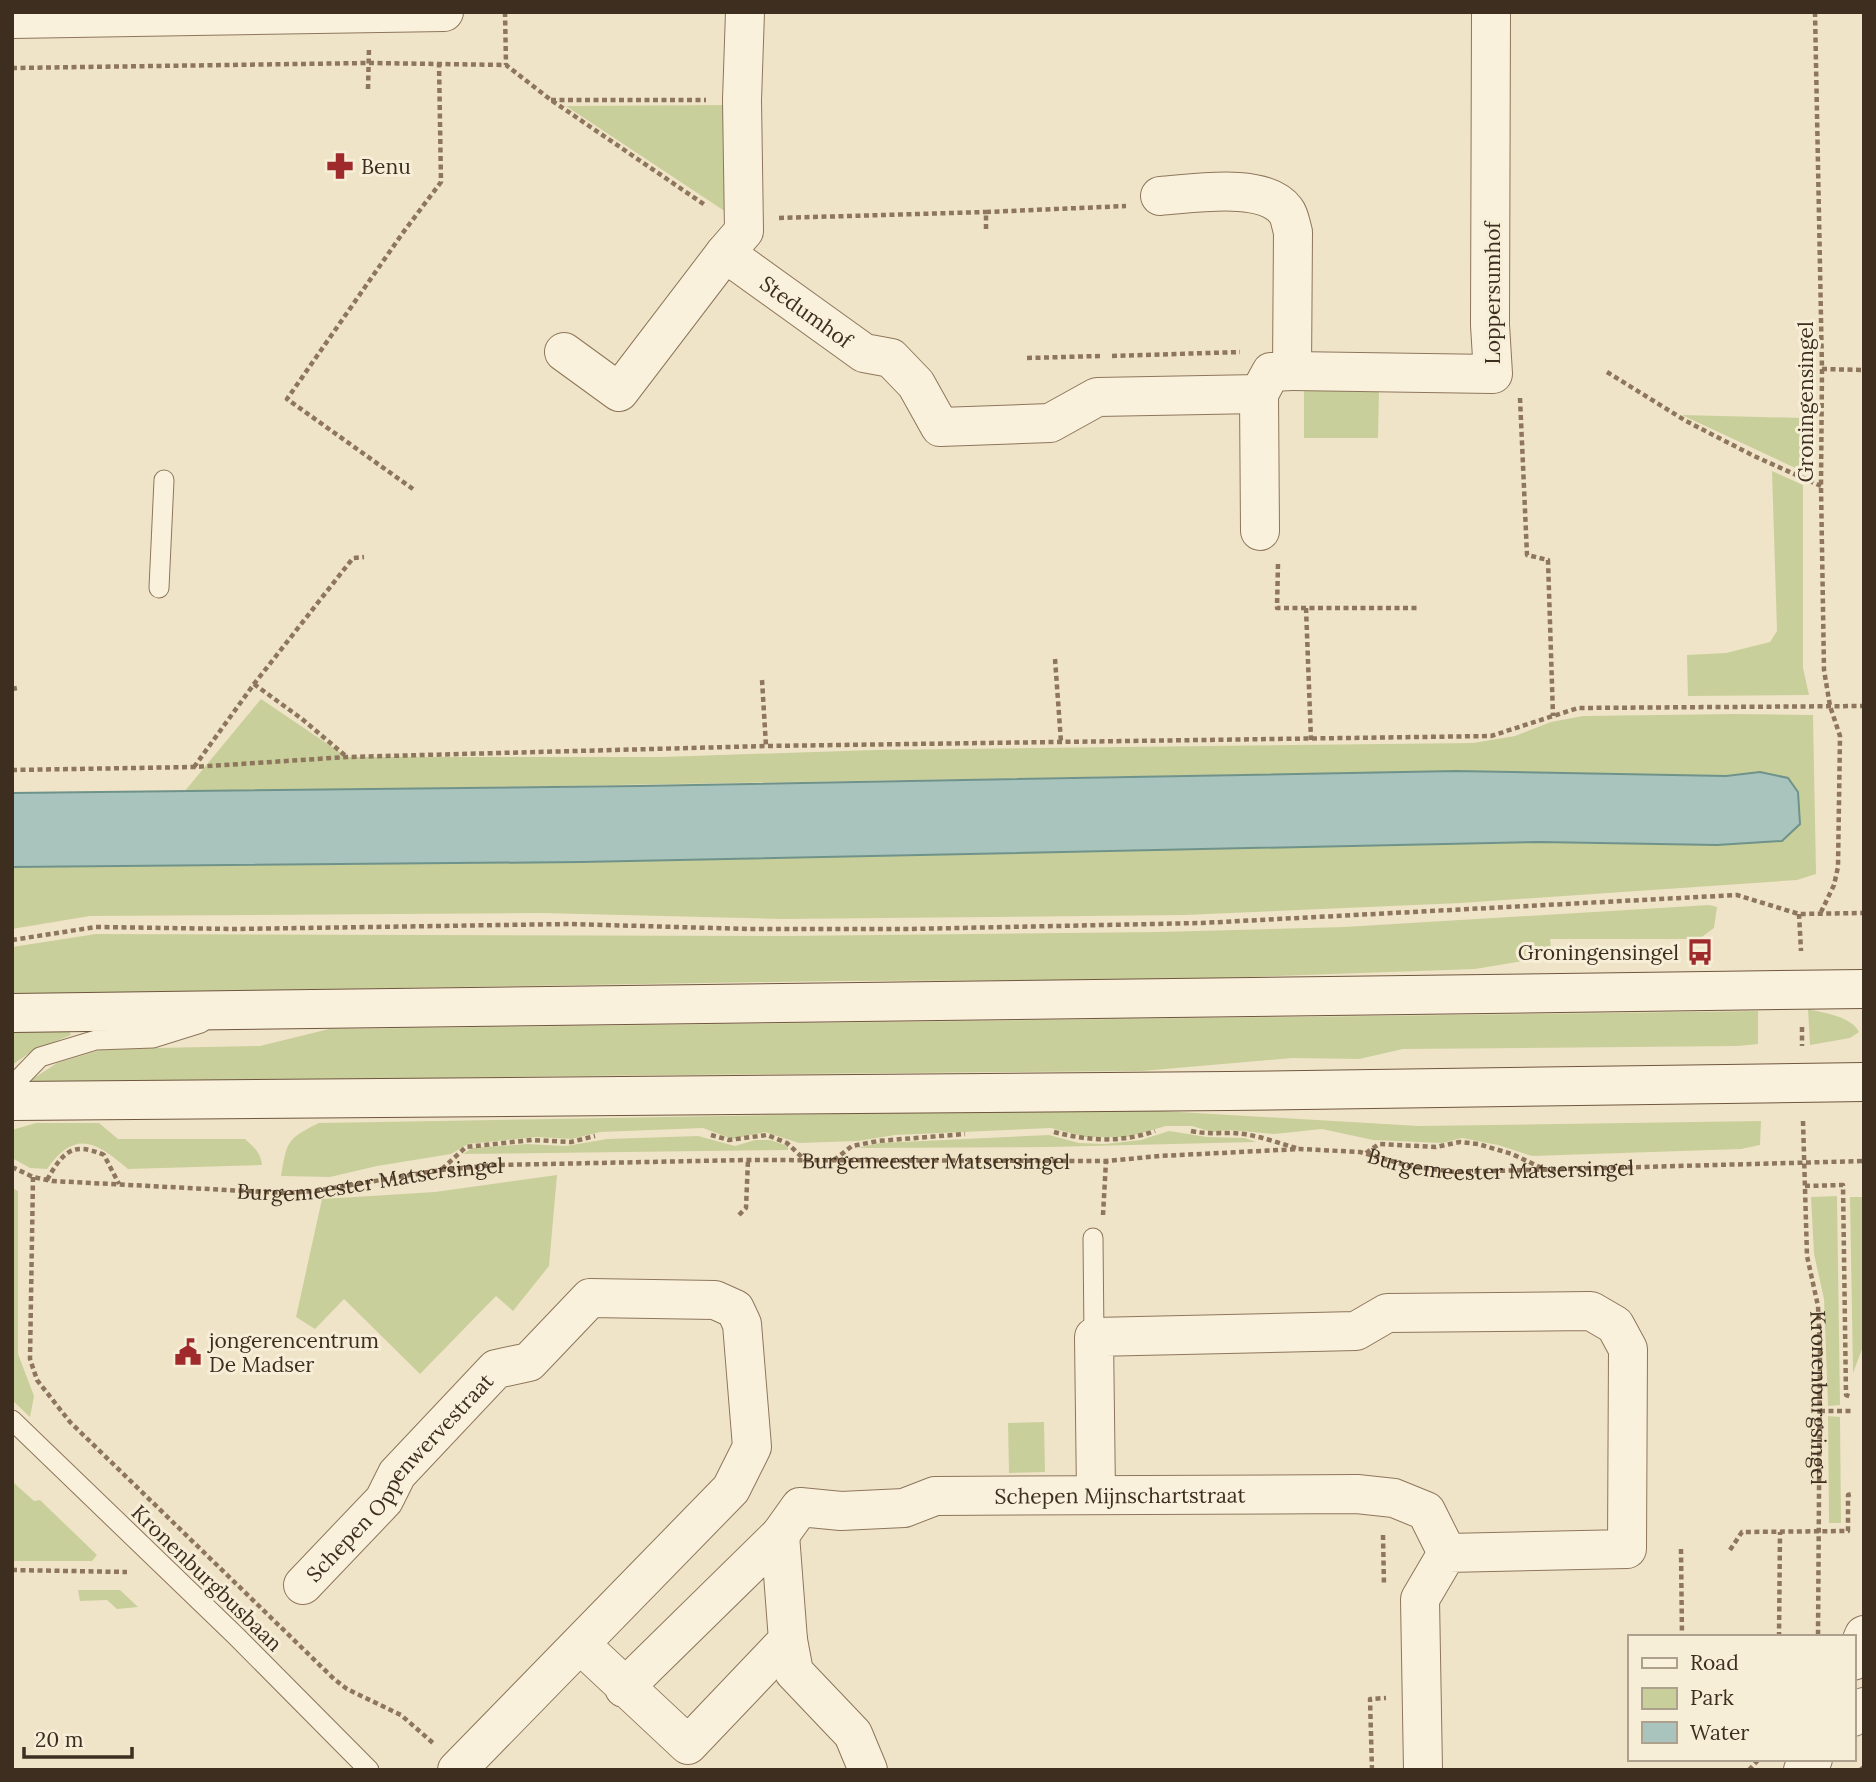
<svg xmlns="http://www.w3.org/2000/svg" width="1876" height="1782" font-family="Lora,serif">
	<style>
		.green { fill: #c9cf9b }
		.water { fill: #a9c4bc; stroke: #6f938a; stroke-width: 2 }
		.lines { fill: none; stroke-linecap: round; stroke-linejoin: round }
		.service-casing { stroke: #8d765c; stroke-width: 21 }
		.minor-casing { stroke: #8d765c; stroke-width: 40 }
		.tertiary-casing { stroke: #8d765c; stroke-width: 40 }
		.secondary-casing { stroke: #6f573f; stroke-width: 40 }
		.path { stroke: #8d765c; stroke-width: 4.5; stroke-dasharray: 5 3.5; stroke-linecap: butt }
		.service { stroke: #faf1dc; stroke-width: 19 }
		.minor { stroke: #faf1dc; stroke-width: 38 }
		.tertiary { stroke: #faf1dc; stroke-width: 38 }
		.secondary { stroke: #faf1dc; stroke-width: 38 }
		.labels { text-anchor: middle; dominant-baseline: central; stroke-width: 6; stroke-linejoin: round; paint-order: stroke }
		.poi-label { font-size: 21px; fill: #3d2e20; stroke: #f7eed8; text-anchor: start }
		.street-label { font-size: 21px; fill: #3d2e20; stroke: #f7eed8 }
	</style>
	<rect width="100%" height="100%" fill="#f0e4c8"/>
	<path class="green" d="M 730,105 L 729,214 L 566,106 Z
		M 1304,388 L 1379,389 L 1378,438 L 1304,438 Z
		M 1682,415 L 1804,418 L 1806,473 Z
		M 1772,471 L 1803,485 L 1803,668 L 1809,695 L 1688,696 L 1687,655 L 1726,653 L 1770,642 L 1777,631 Z
		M 261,699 L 347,757 L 661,757 L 874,750 L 1473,743 L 1515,736 L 1551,722 L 1583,716 L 1733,714 L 1813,715 L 1816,874 L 1797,880 L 1461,903 L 1185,915 L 781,919 L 541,913 L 90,916 L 12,929 L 12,867 L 581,862 L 1540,842 L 1717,845 L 1782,841 L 1760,772 L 1726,776 L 1456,771 L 184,792 Z
		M 1709,905 L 1717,907 L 1714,928 L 1699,939 L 1550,939 L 1552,956 L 1475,969 L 1162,980 L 835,981 L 12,994 L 12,947 L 96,934 L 785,936 L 1159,932 L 1344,927 Z
		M 1808,1009 C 1824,1013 1851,1016 1859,1032 L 1850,1038 L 1810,1045 Z
		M 1758,1011 L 1758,1044 L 1737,1046 L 1403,1049 L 1359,1059 L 1292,1058 L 1142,1071 L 579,1076 L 25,1084 L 57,1063 L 104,1049 L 260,1046 L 329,1029 Z
		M 69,1031 L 71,1035 L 34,1050 L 12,1065 L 12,1032 Z
		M 1129,1109 L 1419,1126 L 1761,1121 L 1760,1145 L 1741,1149 L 1532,1156 L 1498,1145 L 1462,1138 L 1442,1143 L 1373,1140 L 1322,1129 L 1274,1134 L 1228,1130 L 1212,1132 L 1192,1126 L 1166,1126 L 1127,1137 L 1086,1137 L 1051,1128 L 895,1135 L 858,1141 L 799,1143 L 765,1132 L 732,1139 L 703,1128 L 600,1132 L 572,1139 L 536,1137 L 468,1144 L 451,1154 L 377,1166 L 330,1177 L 281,1176 C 287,1142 286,1139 319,1123 Z
		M 36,1123 L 99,1123 L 118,1139 L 245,1139 C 254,1147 261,1153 262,1165 L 128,1169 C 97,1143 76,1128 47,1169 L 30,1168 L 12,1158 L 12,1130 Z
		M 1169,1131 L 1207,1137 L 1245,1138 L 1256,1142 L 1049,1147 L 857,1148 L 880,1143 L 1049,1135 L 1079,1143 L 1105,1144 L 1141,1140 Z
		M 698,1136 L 735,1146 L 755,1140 L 770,1140 L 788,1146 L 788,1150 L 463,1154 L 472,1148 L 527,1144 L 566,1146 L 607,1139 Z
		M 557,1175 L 549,1266 L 513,1311 L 496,1296 L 420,1374 L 344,1299 L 315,1329 L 296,1317 L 322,1199 L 435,1192 Z
		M 12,1188 L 18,1191 L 18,1354 L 34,1396 L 30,1417 L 12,1400 Z
		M 1837,1196 L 1840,1405 L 1828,1406 L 1824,1299 L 1814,1254 L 1811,1197 Z
		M 1850,1197 L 1864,1197 L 1864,1344 L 1853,1373 Z
		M 1828,1416 L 1840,1417 L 1841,1523 L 1829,1523 Z
		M 1044,1422 L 1045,1472 L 1009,1473 L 1008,1423 Z
		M 14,1483 L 34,1501 L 40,1500 L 97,1555 L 92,1561 L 12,1561 L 12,1485 Z
		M 78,1590 L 120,1590 L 138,1607 L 117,1609 L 107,1600 L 80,1601 Z"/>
	<path class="water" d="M 1456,771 L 1726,776 L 1760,772 L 1788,778 L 1798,792 L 1800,824 L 1782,841 L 1717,845 L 1540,842 L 581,862 L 12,867 L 12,793 L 639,786 Z"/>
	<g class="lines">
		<defs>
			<path id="service" d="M 159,588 L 164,480
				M 12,1086 L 40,1057 L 96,1040 L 153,1038 L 201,1023
				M 1093,1238 L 1094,1337
				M 12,1420 L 236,1636 L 369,1770"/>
			<g id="minor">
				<path d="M 12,19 L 444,12"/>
				<path d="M 725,253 L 744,231 L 742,100 L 745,12"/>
				<path id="s3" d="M 564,352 L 619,392 L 725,253 L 864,353 L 891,358 L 916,384 L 940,427 L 1050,423 L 1097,397 L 1259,394 L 1271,372 L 1292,371 L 1293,232 C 1291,226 1290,216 1286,211 C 1265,181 1192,194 1160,196"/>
				<path d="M 1292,371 L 1493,374 L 1490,325 L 1491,12"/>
				<path d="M 1259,394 L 1260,531"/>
				<path d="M 1096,1494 L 1094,1337 L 1356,1331 L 1387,1313 L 1591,1311 L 1615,1325 L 1628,1349 L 1627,1549 L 1447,1553 L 1420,1599 L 1423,1770"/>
				<path id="s4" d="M 780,1535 L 800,1507 L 841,1511 L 904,1508 L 935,1496 L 1357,1494 L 1394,1498 L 1426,1511 L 1447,1553"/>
				<path id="s5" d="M 303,1585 L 384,1500 L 397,1474 L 496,1369 L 529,1362 L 590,1298 L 715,1300 L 735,1309 L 742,1324 L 752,1447 L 731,1489 L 457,1770"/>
				<path d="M 788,1640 L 794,1672 L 853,1734 L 868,1770"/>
				<path d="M 581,1645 L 688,1745 L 788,1640 L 780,1535 L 624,1688"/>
			</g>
			<path id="tertiary" d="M 1853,1661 L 1864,1635
				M 1853,1717 L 1864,1707
				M 1803,1770 L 1813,1759"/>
			<path id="secondary" d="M 12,1013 L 1864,989
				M 12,1101 L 1228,1091 L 1864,1082"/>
		</defs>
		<use href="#service" class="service-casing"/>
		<use href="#minor" class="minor-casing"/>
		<use href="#tertiary" class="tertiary-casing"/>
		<use href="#secondary" class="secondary-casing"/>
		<g class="path">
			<path d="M 505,12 L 506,65"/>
			<path d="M 1815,12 L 1822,369 L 1821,486 L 1824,670 L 1830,706 L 1840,736 L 1838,867 L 1834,885 L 1821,912"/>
			<path d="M 12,68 L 369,63 L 506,65 L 551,100 L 705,205"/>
			<path d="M 368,89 L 369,48"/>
			<path d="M 551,100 L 706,100"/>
			<path d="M 779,218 L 986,212"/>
			<path d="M 986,229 L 986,212 L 1126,206"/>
			<path d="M 1112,356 L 1240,352"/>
			<path d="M 1027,358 L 1100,356"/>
			<path d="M 1822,369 L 1864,370"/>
			<path d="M 1607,372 L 1686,421 L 1754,456 L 1821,486"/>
			<path d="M 1520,398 L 1527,555 L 1548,560 L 1553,716"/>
			<path d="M 413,489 L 287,399 L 402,234 L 441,182 L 439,63"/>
			<path d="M 1278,564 L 1277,608 L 1420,608"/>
			<path d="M 1306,608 L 1311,740"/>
			<path d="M 1055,659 L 1061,742"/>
			<path d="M 762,680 L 766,746"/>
			<path d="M 254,684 L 302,719 L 347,757"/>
			<path d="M 12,689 L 17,688"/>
			<path d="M 194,767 L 254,684 L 353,558 L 364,557"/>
			<path d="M 12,770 L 194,767 L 347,757 L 766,746 L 1491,736 L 1578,708 L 1864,706"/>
			<path d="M 1799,914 L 1801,951"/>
			<path d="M 12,940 L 96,927 L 236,929 L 570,924 L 748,929 L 909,929 L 1202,923 L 1737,895 L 1799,914 L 1864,913"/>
			<path d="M 1802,1027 L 1802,1046"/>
			<path id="s1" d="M 1803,1121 L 1807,1256 L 1818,1306 L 1820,1347 L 1818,1637"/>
			<path d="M 1191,1131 C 1206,1134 1215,1133 1230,1133 C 1252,1133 1275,1142 1296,1148"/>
			<path d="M 1054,1132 C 1089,1141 1121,1143 1155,1131"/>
			<path d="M 711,1135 L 729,1140 L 767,1135 L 787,1143 L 805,1160"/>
			<path d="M 1366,1153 L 1379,1144 L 1436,1147 L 1460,1142 L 1478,1144 L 1512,1154 L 1544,1169"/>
			<path d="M 834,1160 L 852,1146 L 878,1141 L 965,1134"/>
			<path id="s2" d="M 12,1167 L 33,1177 L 52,1181 L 286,1193 L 315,1191 L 441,1170 L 495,1165 L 748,1160 L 1106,1161 L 1160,1156 L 1300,1149 L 1360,1152 L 1409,1166 L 1455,1172 L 1864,1161"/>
			<path d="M 442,1169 L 466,1147 L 532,1140 L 571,1142 L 595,1136"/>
			<path d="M 33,1177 L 30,1359 L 37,1380 L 70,1422 L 334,1679 L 347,1689 L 401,1715 L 433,1743"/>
			<path d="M 47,1180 C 63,1152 72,1141 104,1155 L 119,1184"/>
			<path d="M 1805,1186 L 1843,1185 L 1846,1395 L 1852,1397"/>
			<path d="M 739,1215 L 746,1208 L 748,1160"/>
			<path d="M 1103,1215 L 1106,1161"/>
			<path d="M 1820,1411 L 1852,1411"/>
			<path d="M 1383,1535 L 1384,1586"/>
			<path d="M 1681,1549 L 1682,1637"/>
			<path d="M 1730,1550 L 1742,1532 L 1848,1531 L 1848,1495 L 1852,1494"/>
			<path d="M 12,1570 L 127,1572"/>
			<path d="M 1779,1637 L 1780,1532"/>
			<path d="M 1372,1770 L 1370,1699 L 1386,1698"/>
			<path d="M 1749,1770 L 1759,1759"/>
			<path d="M 1860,1770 L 1864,1767"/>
		</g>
		<use href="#service" class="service"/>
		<use href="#minor" class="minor"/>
		<use href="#tertiary" class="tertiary"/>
		<use href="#secondary" class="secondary"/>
	</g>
	<defs>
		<symbol id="pharmacy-bare" viewBox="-9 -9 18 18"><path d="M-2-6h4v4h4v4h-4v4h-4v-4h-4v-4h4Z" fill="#9e2a2b" stroke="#f7eed8" stroke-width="2.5" paint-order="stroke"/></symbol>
		<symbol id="bus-bare" viewBox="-9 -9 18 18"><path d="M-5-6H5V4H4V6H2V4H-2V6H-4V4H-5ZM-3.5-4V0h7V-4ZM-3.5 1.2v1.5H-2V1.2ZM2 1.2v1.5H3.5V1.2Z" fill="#9e2a2b" stroke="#f7eed8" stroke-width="2.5" paint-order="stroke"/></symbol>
		<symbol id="civic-bare" viewBox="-9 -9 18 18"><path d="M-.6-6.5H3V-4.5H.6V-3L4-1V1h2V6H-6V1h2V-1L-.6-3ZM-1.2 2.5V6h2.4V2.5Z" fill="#9e2a2b" stroke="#f7eed8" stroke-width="2.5" paint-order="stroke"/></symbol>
	</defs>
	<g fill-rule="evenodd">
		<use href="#pharmacy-bare" x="321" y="147" width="38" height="38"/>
		<use href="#bus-bare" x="1681" y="933" width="38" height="38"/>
		<use href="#civic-bare" x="169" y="1333" width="38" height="38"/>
	</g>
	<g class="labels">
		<g class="poi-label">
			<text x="361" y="166">Benu</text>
			<text x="1679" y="952" text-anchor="end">Groningensingel</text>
			<text x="209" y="1340">jongerencentrum<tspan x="209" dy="24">De Madser</tspan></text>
		</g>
		<g class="street-label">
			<text transform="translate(1492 293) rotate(-90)">Loppersumhof</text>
			<text stroke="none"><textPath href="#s3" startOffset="343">Stedumhof</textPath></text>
			<text transform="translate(1805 402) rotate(-90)">Groningensingel</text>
			<text stroke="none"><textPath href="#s2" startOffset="1496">Burgemeester Matsersingel</textPath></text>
			<text stroke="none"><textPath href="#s2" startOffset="929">Burgemeester Matsersingel</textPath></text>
			<text stroke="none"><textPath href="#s2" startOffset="362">Burgemeester Matsersingel</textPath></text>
			<text stroke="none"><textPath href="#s1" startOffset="278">Kronenburgsingel</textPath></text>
			<text stroke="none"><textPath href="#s5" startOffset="145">Schepen Oppenwervestraat</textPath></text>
			<text stroke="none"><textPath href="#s4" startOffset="357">Schepen Mijnschartstraat</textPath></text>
			<text transform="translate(207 1578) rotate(44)">Kronenburgbusbaan</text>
		</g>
	</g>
	<rect width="1876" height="1782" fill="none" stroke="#3d2e20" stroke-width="28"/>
	<rect x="1628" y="1635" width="228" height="126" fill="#f7eed8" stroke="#ada18e" stroke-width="2"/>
	<rect x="1642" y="1658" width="35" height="10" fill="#faf1dc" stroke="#ada18e" stroke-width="2"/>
	<text x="1690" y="1670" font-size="21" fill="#3d2e20">Road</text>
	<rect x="1642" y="1688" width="35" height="21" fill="#c9cf9b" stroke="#ada18e" stroke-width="2"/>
	<text x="1690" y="1705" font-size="21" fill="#3d2e20">Park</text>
	<rect x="1642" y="1722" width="35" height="21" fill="#a9c4bc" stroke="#ada18e" stroke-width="2"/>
	<text x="1690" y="1740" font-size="21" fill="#3d2e20">Water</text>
	<path d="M24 1747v10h108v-10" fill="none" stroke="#3d2e20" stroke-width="3.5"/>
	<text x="35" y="1747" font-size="21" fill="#3d2e20" stroke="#f7eed8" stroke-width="5" paint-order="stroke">20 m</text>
</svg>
